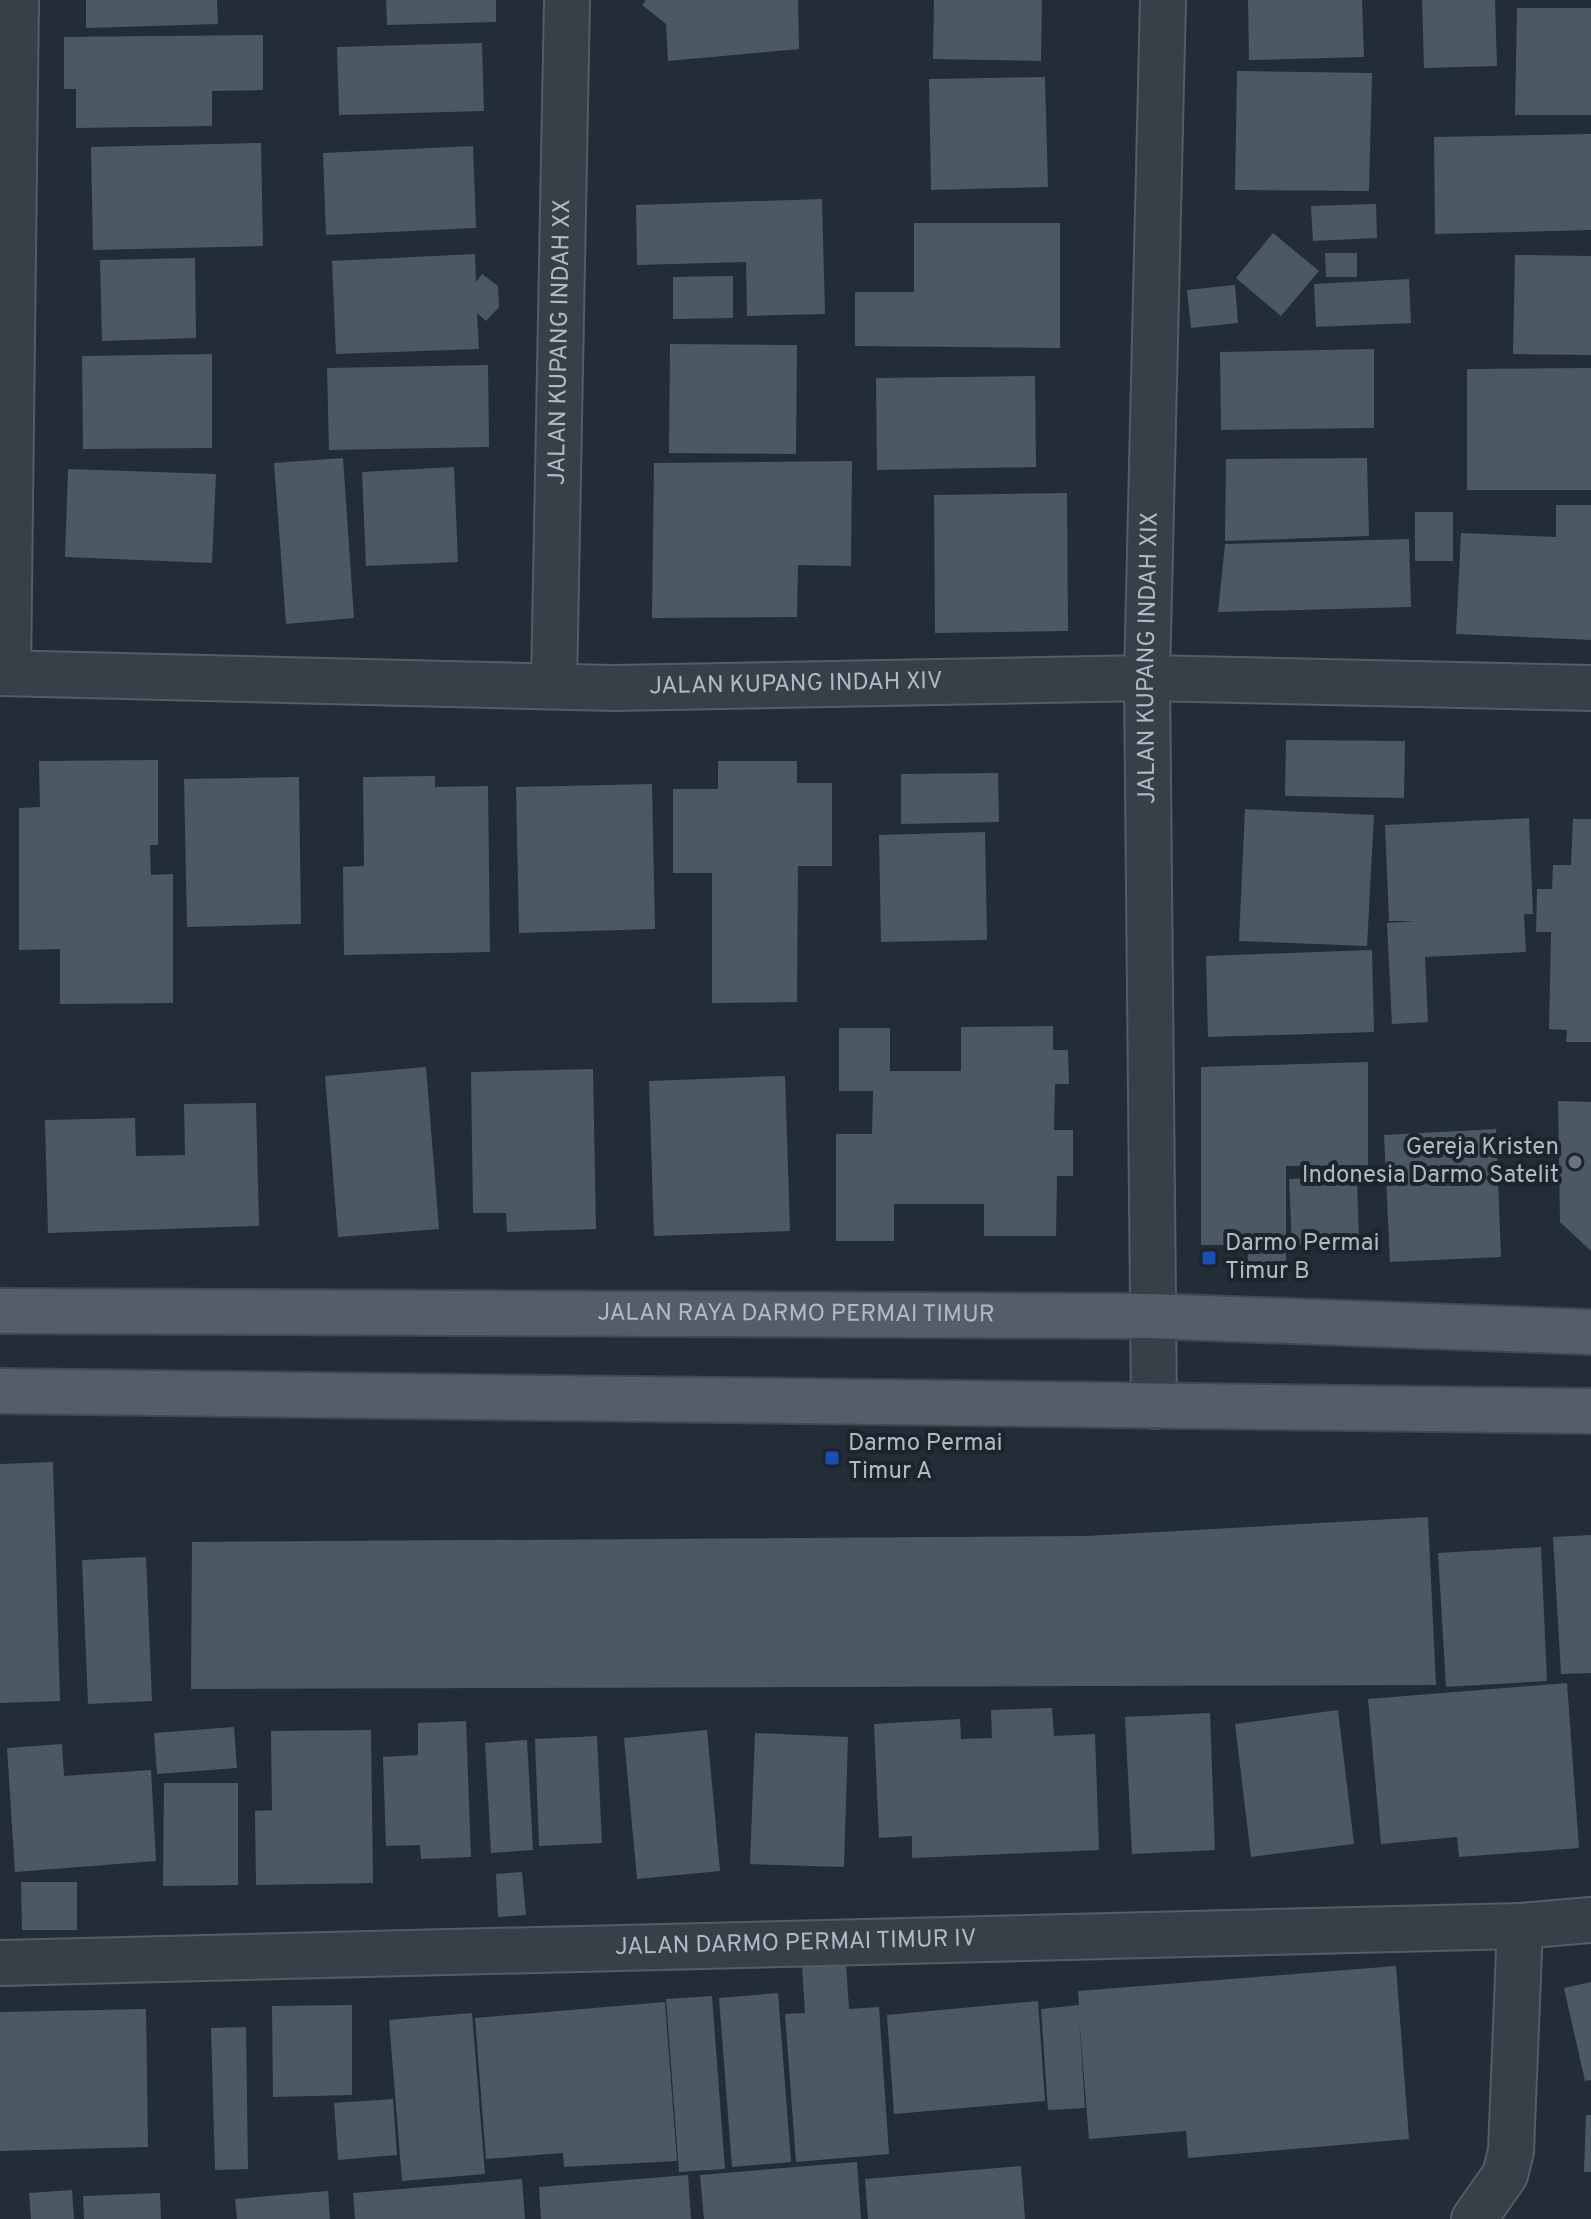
<svg xmlns="http://www.w3.org/2000/svg" width="1591" height="2219" font-family="Overpass,sans-serif">
	<style>
		.building { fill: #4c5863 }
		.lines { fill: none; stroke-linecap: round; stroke-linejoin: round }
		.minor-casing { stroke: #545d66; stroke-width: 48 }
		.major-casing { stroke: #404851; stroke-width: 48 }
		.minor { stroke: #373f48; stroke-width: 44 }
		.major { stroke: #555e68; stroke-width: 44 }
		.worship-dot { fill: #6b7280; stroke: #1c242c; stroke-width: 3 }
		.transit-dot { fill: #1a4fb4; stroke: #1c242c; stroke-width: 3 }
		.labels { text-anchor: middle; dominant-baseline: central; stroke-width: 8; stroke-linejoin: round; paint-order: stroke }
		.street-label { font-size: 24px; fill: #b1bac4; stroke: #1c242c }
		.poi-label { font-size: 24px; fill: #b1bac4; stroke: #1c242c; text-anchor: start }
	</style>
	<rect width="100%" height="100%" fill="#232d37"/>
	<path class="building" d="M 86,0 L 217,0 L 218,24 L 86,28 Z
		M 386,0 L 496,0 L 496,22 L 387,25 Z
		M 646,0 L 798,0 L 799,49 L 668,61 L 666,24 L 642,5 Z
		M 934,0 L 1042,0 L 1041,61 L 933,59 Z
		M 1248,0 L 1362,0 L 1364,57 L 1249,60 Z
		M 1422,0 L 1495,0 L 1497,66 L 1424,68 Z
		M 1517,8 L 1591,8 L 1591,115 L 1515,115 Z
		M 263,35 L 263,90 L 212,91 L 212,126 L 76,128 L 76,89 L 64,89 L 64,37 Z
		M 482,43 L 484,111 L 339,115 L 337,47 Z
		M 1237,71 L 1372,73 L 1369,191 L 1235,190 Z
		M 1045,77 L 1048,187 L 931,190 L 929,79 Z
		M 1591,134 L 1591,230 L 1435,234 L 1434,137 Z
		M 261,143 L 263,246 L 93,250 L 91,147 Z
		M 473,146 L 476,228 L 326,235 L 323,153 Z
		M 822,199 L 825,314 L 747,316 L 746,262 L 637,265 L 636,205 Z
		M 1376,204 L 1377,238 L 1313,241 L 1311,206 Z
		M 914,223 L 1060,223 L 1060,348 L 855,346 L 855,292 L 914,292 Z
		M 1273,233 L 1319,271 L 1281,316 L 1236,278 Z
		M 1325,253 L 1357,253 L 1357,277 L 1326,277 Z
		M 475,254 L 476,282 L 482,274 L 498,286 L 499,307 L 486,321 L 477,313 L 479,349 L 336,354 L 332,261 Z
		M 1515,255 L 1591,256 L 1591,355 L 1513,354 Z
		M 195,258 L 196,338 L 102,341 L 100,260 Z
		M 733,276 L 733,318 L 673,319 L 673,277 Z
		M 1409,279 L 1411,323 L 1316,327 L 1314,284 Z
		M 1235,285 L 1238,323 L 1191,328 L 1187,290 Z
		M 670,344 L 797,345 L 796,454 L 669,453 Z
		M 1374,349 L 1374,428 L 1221,430 L 1220,352 Z
		M 212,354 L 212,448 L 83,449 L 82,356 Z
		M 488,365 L 489,447 L 329,450 L 327,368 Z
		M 1591,368 L 1591,490 L 1467,490 L 1467,369 Z
		M 1035,376 L 1036,467 L 877,470 L 876,378 Z
		M 343,458 L 354,618 L 286,624 L 274,463 Z
		M 1367,458 L 1369,536 L 1225,541 L 1226,459 Z
		M 852,461 L 851,566 L 798,565 L 797,617 L 652,618 L 654,463 Z
		M 454,467 L 458,562 L 366,566 L 362,472 Z
		M 68,469 L 216,474 L 212,563 L 65,557 Z
		M 1067,493 L 1068,631 L 935,633 L 934,495 Z
		M 1556,505 L 1591,505 L 1591,640 L 1456,634 L 1461,533 L 1556,537 Z
		M 1415,512 L 1453,512 L 1453,561 L 1415,561 Z
		M 1409,539 L 1411,607 L 1218,612 L 1225,544 Z
		M 1286,740 L 1405,741 L 1404,798 L 1285,796 Z
		M 158,760 L 158,845 L 150,845 L 151,875 L 173,874 L 173,1003 L 60,1004 L 60,949 L 19,950 L 19,808 L 40,807 L 39,761 Z
		M 718,761 L 797,761 L 797,783 L 832,783 L 832,866 L 798,866 L 797,1002 L 712,1003 L 712,873 L 673,873 L 673,789 L 718,789 Z
		M 998,773 L 999,822 L 901,824 L 901,774 Z
		M 435,776 L 435,787 L 488,786 L 490,952 L 344,955 L 343,867 L 364,866 L 363,777 Z
		M 299,777 L 301,924 L 187,927 L 184,779 Z
		M 652,784 L 655,929 L 519,933 L 516,787 Z
		M 1245,809 L 1374,815 L 1367,946 L 1239,941 Z
		M 1529,818 L 1533,914 L 1524,914 L 1526,952 L 1425,957 L 1428,1022 L 1392,1024 L 1387,923 L 1416,921 L 1389,921 L 1385,825 Z
		M 1573,819 L 1591,819 L 1591,1042 L 1566,1042 L 1567,1030 L 1549,1029 L 1551,932 L 1536,932 L 1537,889 L 1552,889 L 1553,865 L 1571,865 Z
		M 985,832 L 987,940 L 881,942 L 879,835 Z
		M 1372,950 L 1374,1032 L 1208,1037 L 1206,956 Z
		M 1053,1026 L 1053,1050 L 1068,1050 L 1069,1084 L 1055,1084 L 1054,1130 L 1073,1130 L 1073,1176 L 1057,1176 L 1056,1236 L 984,1236 L 984,1204 L 894,1204 L 894,1241 L 836,1241 L 836,1134 L 872,1134 L 873,1091 L 839,1091 L 839,1028 L 890,1028 L 890,1071 L 961,1071 L 961,1027 Z
		M 1368,1062 L 1368,1165 L 1286,1166 L 1286,1271 L 1248,1271 L 1248,1245 L 1201,1245 L 1201,1067 Z
		M 426,1067 L 439,1229 L 338,1237 L 325,1076 Z
		M 593,1069 L 596,1229 L 507,1232 L 506,1213 L 473,1213 L 471,1072 Z
		M 785,1076 L 790,1231 L 654,1236 L 649,1081 Z
		M 1558,1101 L 1591,1102 L 1591,1251 L 1560,1222 Z
		M 256,1103 L 259,1226 L 48,1233 L 45,1120 L 135,1118 L 136,1156 L 185,1155 L 184,1104 Z
		M 1496,1129 L 1501,1257 L 1390,1262 L 1384,1135 Z
		M 1357,1176 L 1359,1242 L 1292,1246 L 1289,1179 Z
		M 53,1462 L 60,1701 L 0,1703 L 0,1464 Z
		M 1428,1517 L 1436,1685 L 191,1689 L 192,1542 L 1086,1536 Z
		M 1591,1535 L 1591,1673 L 1561,1674 L 1553,1537 Z
		M 1541,1547 L 1547,1681 L 1446,1687 L 1438,1553 Z
		M 146,1557 L 152,1701 L 88,1704 L 82,1560 Z
		M 1567,1683 L 1579,1848 L 1459,1857 L 1457,1837 L 1381,1844 L 1368,1699 Z
		M 1052,1708 L 1054,1736 L 1095,1734 L 1099,1850 L 912,1858 L 912,1836 L 879,1838 L 874,1724 L 960,1719 L 961,1739 L 992,1738 L 991,1710 Z
		M 1338,1710 L 1354,1844 L 1251,1857 L 1235,1724 Z
		M 1210,1713 L 1215,1850 L 1132,1854 L 1125,1717 Z
		M 466,1721 L 471,1857 L 421,1859 L 420,1845 L 386,1846 L 383,1757 L 418,1755 L 418,1723 Z
		M 234,1727 L 237,1768 L 157,1774 L 154,1733 Z
		M 371,1730 L 373,1883 L 256,1885 L 255,1811 L 272,1810 L 271,1731 Z
		M 707,1730 L 720,1871 L 637,1879 L 624,1738 Z
		M 755,1733 L 848,1737 L 844,1867 L 750,1864 Z
		M 597,1736 L 602,1843 L 539,1846 L 535,1739 Z
		M 527,1740 L 533,1850 L 491,1853 L 485,1743 Z
		M 62,1744 L 64,1776 L 151,1770 L 156,1861 L 15,1872 L 7,1748 Z
		M 164,1783 L 238,1783 L 238,1885 L 163,1886 Z
		M 522,1872 L 526,1915 L 498,1917 L 496,1874 Z
		M 21,1882 L 77,1882 L 77,1930 L 22,1930 Z
		M 846,1964 L 849,2009 L 879,2007 L 889,2154 L 796,2162 L 785,2014 L 805,2013 L 802,1967 Z
		M 1396,1966 L 1409,2139 L 1188,2158 L 1186,2131 L 1089,2139 L 1079,2016 L 1085,2108 L 1048,2110 L 1041,2009 L 1079,2005 L 1078,1991 Z
		M 1591,1982 L 1591,2080 L 1585,2081 L 1564,1988 Z
		M 778,1993 L 791,2162 L 732,2167 L 719,1998 Z
		M 712,1996 L 725,2169 L 679,2172 L 666,1999 Z
		M 1038,2001 L 1045,2101 L 894,2114 L 887,2015 Z
		M 665,2002 L 677,2161 L 564,2167 L 563,2153 L 486,2159 L 475,2018 Z
		M 352,2005 L 352,2095 L 273,2097 L 272,2006 Z
		M 146,2009 L 148,2147 L 0,2151 L 0,2012 Z
		M 472,2013 L 485,2174 L 402,2181 L 389,2020 Z
		M 246,2027 L 248,2169 L 215,2170 L 211,2028 Z
		M 393,2099 L 397,2155 L 338,2160 L 334,2103 Z
		M 1586,2115 L 1591,2115 L 1591,2172 L 1584,2172 Z
		M 857,2162 L 861,2219 L 704,2219 L 700,2175 Z
		M 1021,2166 L 1025,2219 L 868,2219 L 865,2179 Z
		M 688,2175 L 691,2219 L 541,2219 L 539,2187 Z
		M 522,2179 L 525,2219 L 355,2219 L 353,2193 Z
		M 72,2190 L 74,2219 L 31,2219 L 29,2193 Z
		M 328,2191 L 330,2219 L 237,2219 L 235,2199 Z
		M 160,2193 L 161,2219 L 84,2219 L 83,2196 Z"/>
	<g class="lines">
		<defs>
			<g id="minor">
				<path id="s1" d="M 0,673 L 613,688 L 1147,678 L 1591,688"/>
				<path d="M 8,673 L 16,0"/>
				<path id="s2" d="M 554,686 L 567,0"/>
				<path id="s3" d="M 1154,1406 L 1147,678 L 1163,0"/>
				<path id="s4" d="M 0,1963 L 1520,1926 L 1591,1920"/>
				<path d="M 1474,2219 L 1505,2175 L 1511,2151 L 1520,1926"/>
			</g>
			<g id="major">
				<path id="s5" d="M 0,1311 L 1151,1316 L 1591,1332"/>
				<path d="M 0,1391 L 1591,1411"/>
			</g>
		</defs>
		<use href="#minor" class="minor-casing"/>
		<use href="#major" class="major-casing"/>
		<use href="#minor" class="minor"/>
		<use href="#major" class="major"/>
	</g>
	<circle class="worship-dot" cx="1575" cy="1162" r="8"/>
	<g class="transit-dot">
		<rect x="1201" y="1250" width="16" height="16" rx="4"/>
		<rect x="824" y="1450" width="16" height="16" rx="4"/>
	</g>
	<g class="labels">
		<g class="street-label">
			<text stroke="none"><textPath href="#s2" startOffset="344">JALAN KUPANG INDAH XX</textPath></text>
			<text stroke="none"><textPath href="#s3" startOffset="748">JALAN KUPANG INDAH XIX</textPath></text>
			<text stroke="none"><textPath href="#s1" startOffset="796">JALAN KUPANG INDAH XIV</textPath></text>
			<text stroke="none"><textPath href="#s5" startOffset="796">JALAN RAYA DARMO PERMAI TIMUR</textPath></text>
			<text stroke="none"><textPath href="#s4" startOffset="796">JALAN DARMO PERMAI TIMUR IV</textPath></text>
		</g>
		<g class="poi-label">
			<text x="1559" y="1148" text-anchor="end">Gereja Kristen<tspan x="1559" dy="28">Indonesia Darmo Satelit</tspan></text>
			<text x="1225" y="1244">Darmo Permai<tspan x="1225" dy="28">Timur B</tspan></text>
			<text x="848" y="1444">Darmo Permai<tspan x="848" dy="28">Timur A</tspan></text>
		</g>
	</g>
</svg>
